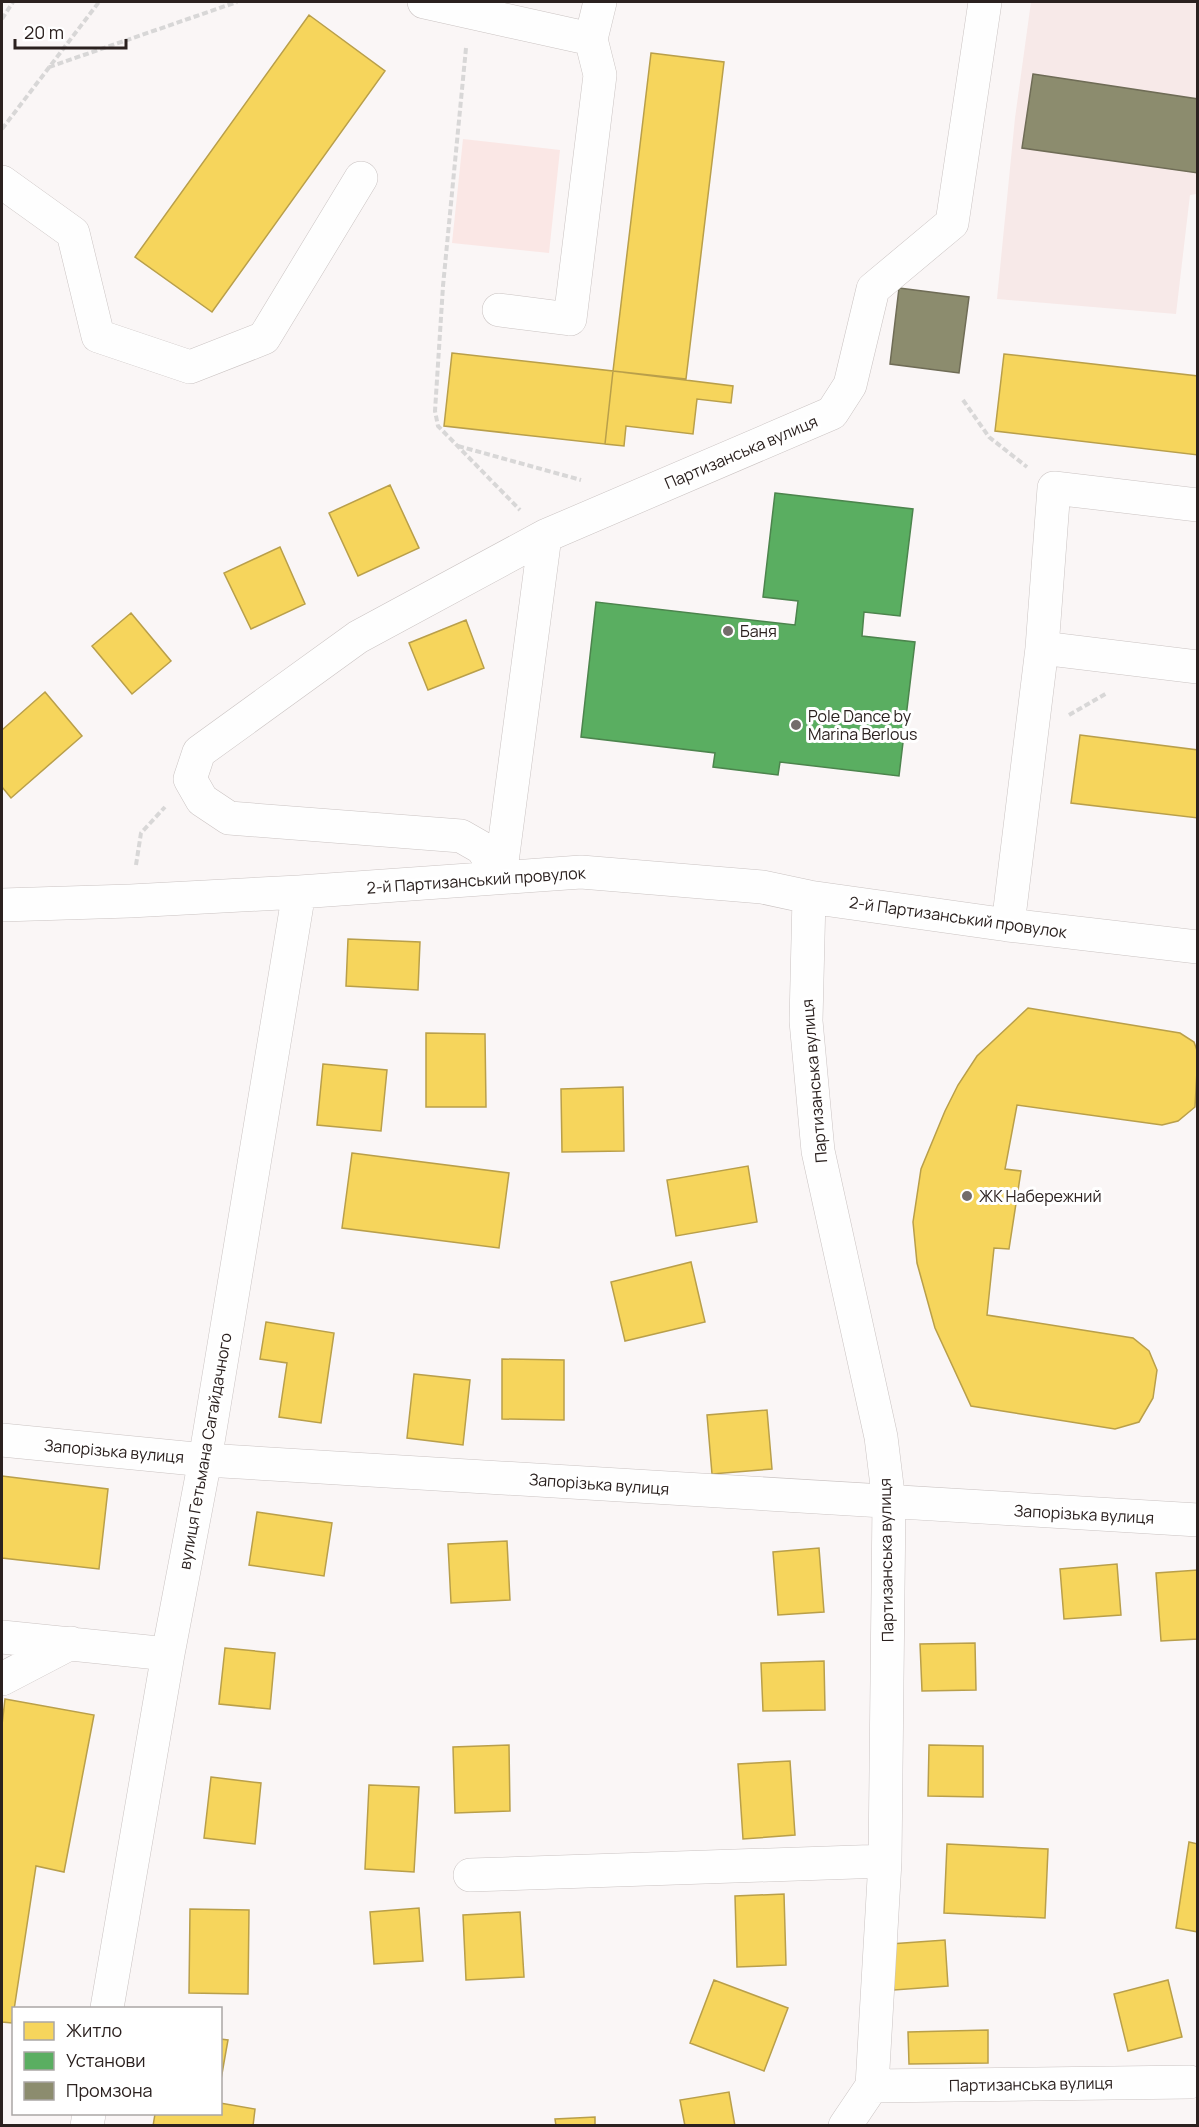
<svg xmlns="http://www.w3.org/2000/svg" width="1199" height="2127" font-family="Manrope,sans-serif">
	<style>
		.built { fill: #f7e9e8 }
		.green { fill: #fae7e5 }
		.homes { fill: #f6d55c; stroke: #b99f4a; stroke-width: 1.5 }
		.public { fill: #5aae61; stroke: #4c844d; stroke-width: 1.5 }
		.industry { fill: #8c8c6e; stroke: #6f6c56; stroke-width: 1.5 }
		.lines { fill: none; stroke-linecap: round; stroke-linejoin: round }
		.minor-casing { stroke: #cac3c2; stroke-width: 34 }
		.path { stroke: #d8d7d7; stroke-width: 4; stroke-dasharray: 6 3; stroke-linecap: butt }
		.minor { stroke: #fefefe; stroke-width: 33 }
		.poi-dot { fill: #736c6a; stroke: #fff; stroke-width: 2 }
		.labels { text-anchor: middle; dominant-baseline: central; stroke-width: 6; stroke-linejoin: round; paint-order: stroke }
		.street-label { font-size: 16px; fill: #2b211f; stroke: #fff }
		.poi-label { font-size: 16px; fill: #2b211f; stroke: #fff; text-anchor: start }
	</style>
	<rect width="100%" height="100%" fill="#faf6f6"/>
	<path class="built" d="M 1031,2 L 1197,2 L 1197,194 L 1190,195 L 1176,314 L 997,299 L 1015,118 Z"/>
	<path class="green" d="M 463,139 L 560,150 L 549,253 L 452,243 Z"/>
	<path class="homes" d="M 309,15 L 385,71 L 212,312 L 135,257 Z
		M 651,53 L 724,62 L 686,379 L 613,371 Z
		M 452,353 L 613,371 L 605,444 L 444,426 Z
		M 1004,354 L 1198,376 L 1198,455 L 995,431 Z
		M 613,371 L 733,386 L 731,403 L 697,399 L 693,434 L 626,426 L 624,446 L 605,444 Z
		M 390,485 L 419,548 L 358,576 L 329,513 Z
		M 280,547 L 305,604 L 251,629 L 224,573 Z
		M 131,613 L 171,661 L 132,694 L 92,646 Z
		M 466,620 L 484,668 L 428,690 L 409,643 Z
		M 45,692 L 82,736 L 11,798 L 2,787 L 2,730 Z
		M 1080,735 L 1198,750 L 1198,818 L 1071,803 Z
		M 348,939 L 420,942 L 418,990 L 346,986 Z
		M 1028,1008 L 1180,1033 L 1194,1042 L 1198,1053 L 1195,1107 L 1178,1121 L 1162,1125 L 1017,1105 L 1005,1169 L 1021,1171 L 1009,1249 L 994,1248 L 987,1315 L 1133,1338 L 1149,1351 L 1157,1370 L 1153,1398 L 1139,1422 L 1115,1429 L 971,1406 L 935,1328 L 917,1263 L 913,1222 L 921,1169 L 945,1111 L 958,1085 L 977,1056 Z
		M 426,1033 L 485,1034 L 486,1107 L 426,1107 Z
		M 323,1064 L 387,1070 L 381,1131 L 317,1125 Z
		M 623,1087 L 624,1151 L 562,1152 L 561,1089 Z
		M 352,1153 L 509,1173 L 499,1248 L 342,1228 Z
		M 748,1166 L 757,1222 L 676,1236 L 667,1180 Z
		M 691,1262 L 705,1322 L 625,1341 L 611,1282 Z
		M 266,1322 L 334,1333 L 321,1423 L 279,1417 L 287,1363 L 260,1359 Z
		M 502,1359 L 564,1360 L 564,1420 L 502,1419 Z
		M 414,1374 L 470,1380 L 463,1445 L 407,1438 Z
		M 767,1410 L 772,1469 L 712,1474 L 707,1415 Z
		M 2,1476 L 108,1489 L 99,1569 L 2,1558 Z
		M 257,1512 L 332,1523 L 324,1576 L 249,1565 Z
		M 507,1541 L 510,1600 L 451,1603 L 448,1544 Z
		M 819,1548 L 824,1612 L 778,1615 L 773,1552 Z
		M 1117,1564 L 1121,1615 L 1064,1619 L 1060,1569 Z
		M 1198,1570 L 1198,1639 L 1161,1641 L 1156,1573 Z
		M 975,1643 L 976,1690 L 922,1691 L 920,1644 Z
		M 225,1648 L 275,1653 L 270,1709 L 219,1704 Z
		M 824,1661 L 825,1710 L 763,1711 L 761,1663 Z
		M 5,1699 L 94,1715 L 64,1872 L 36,1866 L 12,2023 L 2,2022 L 2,1725 Z
		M 509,1745 L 510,1811 L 455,1813 L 453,1747 Z
		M 929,1745 L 983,1746 L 983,1797 L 928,1796 Z
		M 790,1761 L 795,1835 L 743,1839 L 738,1764 Z
		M 211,1777 L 261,1783 L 255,1844 L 204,1838 Z
		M 369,1785 L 419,1787 L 414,1872 L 365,1869 Z
		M 1189,1842 L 1198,1844 L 1198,1932 L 1176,1928 Z
		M 947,1844 L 1048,1849 L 1045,1918 L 944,1913 Z
		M 784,1894 L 786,1965 L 737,1967 L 735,1896 Z
		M 419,1908 L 423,1961 L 374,1964 L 370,1912 Z
		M 190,1909 L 249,1910 L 248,1994 L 189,1993 Z
		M 520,1912 L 524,1977 L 466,1980 L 463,1915 Z
		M 945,1940 L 948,1986 L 894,1990 L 890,1944 Z
		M 714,1980 L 788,2008 L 764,2071 L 690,2043 Z
		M 1168,1980 L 1182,2037 L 1128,2051 L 1114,1994 Z
		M 988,2030 L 988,2063 L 909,2064 L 908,2032 Z
		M 220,2039 L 228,2040 L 220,2085 Z
		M 729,2092 L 735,2126 L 685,2126 L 680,2100 Z
		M 220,2103 L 255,2109 L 253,2126 L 153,2126 L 155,2114 L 220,2114 Z
		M 595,2117 L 595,2126 L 556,2126 L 555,2119 Z"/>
	<path class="public" d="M 775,493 L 913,509 L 900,616 L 864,612 L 862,636 L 915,642 L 899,776 L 780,762 L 778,775 L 713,767 L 715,753 L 581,737 L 596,602 L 795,625 L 798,601 L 763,597 Z"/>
	<path class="industry" d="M 1033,74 L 1198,99 L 1198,173 L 1022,148 Z
		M 899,288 L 969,297 L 959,373 L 890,364 Z"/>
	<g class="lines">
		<defs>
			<path id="minor" d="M 424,2 L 591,39 L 600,75 L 570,319 L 499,310
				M 591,39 L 600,2
				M 2,182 L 73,233 L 98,336 L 190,367 L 264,338 L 361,178
				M 1042,648 L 1198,667
				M 500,877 L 545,536 L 832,413 L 850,385 L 873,289 L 952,223 L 985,2
				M 500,877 L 482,848 L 461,836 L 229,818 L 202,800 L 190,779 L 199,752 L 358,637 L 545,536
				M 809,897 L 806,1021 L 818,1151 L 881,1437 L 889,1502 L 885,1861 L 872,2086 L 845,2126
				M 2,905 L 130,901 L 299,892 L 581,872 L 762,887 L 809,897 L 1008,925 L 1198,947
				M 1008,925 L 1042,648 L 1054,488 L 1198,505
				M 2,1440 L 205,1460 L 1198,1520
				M 2,1637 L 168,1654
				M 2,1679 L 71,1643
				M 470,1875 L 885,1861
				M 107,2008 L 168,1654 L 205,1460 L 299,892
				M 872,2086 L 1190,2082
				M 87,2126 L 89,2114"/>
		</defs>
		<use href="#minor" class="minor-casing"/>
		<path class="path" d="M 2,19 L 13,2
			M 466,48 L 443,286 L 435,411 L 438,426 L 520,510
			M 49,67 L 237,2
			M 2,129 L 99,2
			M 963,400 L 989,437 L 1027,467
			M 458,446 L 581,480
			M 1069,715 L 1107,693
			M 136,865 L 141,833 L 165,807"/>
		<use href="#minor" class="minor"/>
	</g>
	<g class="poi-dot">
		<circle cx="728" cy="631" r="6"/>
		<circle cx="796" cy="725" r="6"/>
		<circle cx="967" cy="1196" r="6"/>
	</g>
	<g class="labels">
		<g class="street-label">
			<text transform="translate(741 452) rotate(-23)">Партизанська вулиця</text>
			<text transform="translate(476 880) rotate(-4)">2-й Партизанський провулок</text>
			<text transform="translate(958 917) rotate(8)">2-й Партизанський провулок</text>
			<text transform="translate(814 1081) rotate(-95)">Партизанська вулиця</text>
			<text transform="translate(114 1451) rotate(5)">Запорізька вулиця</text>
			<text transform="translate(205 1451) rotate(-80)">вулиця Гетьмана Сагайдачного</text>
			<text transform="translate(599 1484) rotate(4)">Запорізька вулиця</text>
			<text transform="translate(1084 1514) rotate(3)">Запорізька вулиця</text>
			<text transform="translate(886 1560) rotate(-91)">Партизанська вулиця</text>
			<text transform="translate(1031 2084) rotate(-1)">Партизанська вулиця</text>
		</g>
		<g class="poi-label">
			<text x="740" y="631">Баня</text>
			<text x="808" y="716">Pole Dance by<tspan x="808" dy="18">Marina Berlous</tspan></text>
			<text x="979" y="1196">ЖК Набережний</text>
		</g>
	</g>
	<rect width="1199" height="2127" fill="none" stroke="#2b211f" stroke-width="6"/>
	<rect x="12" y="2007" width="210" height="108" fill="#ffffff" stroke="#aaa6a5" stroke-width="1.5"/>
	<rect x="24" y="2022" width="30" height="18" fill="#f6d55c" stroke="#aaa6a5" stroke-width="1.5"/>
	<text x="66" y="2037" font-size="18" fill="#2b211f">Житло</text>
	<rect x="24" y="2052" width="30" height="18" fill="#5aae61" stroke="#aaa6a5" stroke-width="1.5"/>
	<text x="66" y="2067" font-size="18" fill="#2b211f">Установи</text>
	<rect x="24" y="2082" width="30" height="18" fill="#8c8c6e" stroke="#aaa6a5" stroke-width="1.5"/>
	<text x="66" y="2097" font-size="18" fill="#2b211f">Промзона</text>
	<path d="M15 39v9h111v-9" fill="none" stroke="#2b211f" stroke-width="3"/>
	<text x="24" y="39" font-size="18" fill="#2b211f" stroke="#ffffff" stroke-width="4.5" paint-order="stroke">20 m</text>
</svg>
